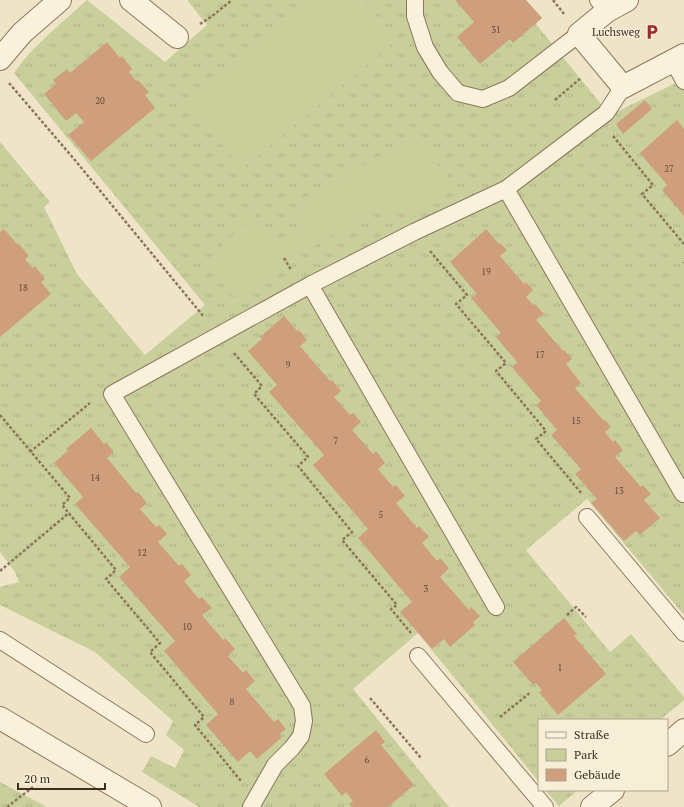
<svg xmlns="http://www.w3.org/2000/svg" width="684" height="807" font-family="'PT Serif',serif">
	<style>
		.grass { fill: url(#grass-tufts) }
		.park { fill: #c9cf9b }
		.building { fill: #cf9f7d }
		.lines { fill: none; stroke-linecap: round; stroke-linejoin: round }
		.service-casing { stroke: #8d765c; stroke-width: 18 }
		.minor-casing { stroke: #8d765c; stroke-width: 24 }
		.path { stroke: #8d765c; stroke-width: 2.5; stroke-dasharray: 3 2; stroke-linecap: butt }
		.service { stroke: #faf1dc; stroke-width: 16 }
		.minor { stroke: #faf1dc; stroke-width: 22 }
		.labels { text-anchor: middle; dominant-baseline: central; stroke-width: 3; stroke-linejoin: round; paint-order: stroke }
		.number-label { font-size: 9px; fill: #624a37 }
		.poi-label { font-size: 11px; fill: #3d2e20; stroke: #f7eed8; text-anchor: end }
	</style>
	<defs>
		<pattern id="grass-tufts" width="24" height="20" patternUnits="userSpaceOnUse"><rect width="24" height="20" fill="#c9cf9b"/><path d="M3 7l-1-3M5 7V3M7 7l1-3M15 17l-1-3M17 17v-4M19 17l1-3" fill="none" stroke="#aeb285"/></pattern>
	</defs>
	<rect width="100%" height="100%" fill="#f0e4c8"/>
	<path class="grass" d="M 87,0 L 165,62 L 207,25 L 187,0 L 526,0 L 542,18 L 536,24 L 610,115 L 684,79 L 684,615 L 587,499 L 526,550 L 610,652 L 631,634 L 684,697 L 684,700 L 660,720 L 539,720 L 539,782 L 418,633 L 353,689 L 449,807 L 199,807 L 142,772 L 151,756 L 175,768 L 184,750 L 166,735 L 173,721 L 95,652 L 0,605 L 0,587 L 19,582 L 15,572 L 0,552 L 0,142 L 50,202 L 44,207 L 77,274 L 145,355 L 205,305 L 14,73 C 33,45 62,23 87,0 Z
		M 0,782 L 47,807 L 0,807 Z
		M 545,790 L 578,790 L 559,806 Z"/>
	<path class="park" d="M 306,0 L 363,0 L 397,40 L 242,169 L 186,101 Z
		M 415,136 L 456,187 L 421,210 L 392,208 L 359,218 L 234,297 L 206,261 L 254,214 L 279,244 L 298,241 L 304,198 Z"/>
	<path class="building" d="M 455,0 L 526,0 L 542,18 L 513,43 L 510,39 L 480,64 L 457,37 L 474,22 Z
		M 107,42 L 120,58 L 122,56 L 132,69 L 129,72 L 136,81 L 138,80 L 149,92 L 145,95 L 155,108 L 91,161 L 68,135 L 84,122 L 76,113 L 66,121 L 44,94 L 56,84 L 53,80 L 67,69 L 70,73 Z
		M 645,100 L 652,109 L 623,134 L 616,124 Z
		M 677,120 L 684,129 L 684,216 L 662,190 L 667,185 L 640,153 Z
		M 4,229 L 17,244 L 18,243 L 29,256 L 25,259 L 32,268 L 35,266 L 45,279 L 41,282 L 51,294 L 0,337 L 0,232 Z
		M 486,229 L 499,244 L 500,243 L 507,250 L 500,256 L 524,284 L 526,282 L 533,290 L 526,297 L 534,306 L 535,304 L 544,314 L 536,320 L 563,351 L 564,350 L 572,359 L 566,364 L 581,383 L 575,388 L 604,421 L 605,420 L 611,427 L 605,432 L 613,442 L 615,440 L 623,450 L 615,457 L 641,487 L 643,485 L 651,494 L 644,500 L 660,518 L 640,535 L 636,531 L 624,541 L 591,503 L 597,499 L 575,474 L 581,469 L 551,435 L 557,430 L 536,405 L 541,401 L 512,367 L 517,362 L 496,337 L 501,333 L 471,298 L 477,294 L 450,262 Z
		M 284,316 L 298,332 L 299,330 L 307,340 L 300,346 L 330,381 L 332,380 L 341,391 L 334,397 L 350,415 L 353,413 L 361,422 L 352,430 L 373,454 L 376,451 L 385,463 L 378,469 L 393,487 L 396,485 L 405,496 L 396,503 L 417,528 L 419,526 L 429,537 L 422,543 L 437,561 L 440,558 L 449,568 L 440,577 L 469,610 L 471,607 L 480,616 L 473,622 L 475,625 L 450,647 L 444,639 L 432,649 L 400,612 L 412,602 L 358,538 L 368,529 L 313,465 L 324,455 L 269,392 L 277,385 L 248,351 L 262,339 L 260,337 Z
		M 91,428 L 104,444 L 106,442 L 114,452 L 107,458 L 136,493 L 138,492 L 147,503 L 140,509 L 156,527 L 159,525 L 167,534 L 158,542 L 179,566 L 182,564 L 191,575 L 184,581 L 199,599 L 202,597 L 212,608 L 202,615 L 223,640 L 225,638 L 235,649 L 228,656 L 243,673 L 246,670 L 255,681 L 246,689 L 274,722 L 278,719 L 286,729 L 279,734 L 282,737 L 257,759 L 250,751 L 238,762 L 206,725 L 218,714 L 164,651 L 175,641 L 119,577 L 130,567 L 75,504 L 83,497 L 54,463 L 68,451 L 66,449 Z
		M 564,618 L 577,634 L 574,636 L 606,674 L 558,715 L 539,692 L 542,690 L 536,683 L 533,685 L 513,662 Z
		M 376,730 L 385,742 L 381,745 L 414,785 L 388,807 L 352,807 L 349,804 L 353,801 L 346,792 L 342,796 L 324,774 Z"/>
	<g class="lines">
		<defs>
			<path id="service" d="M 415,0 L 415,16 L 425,47 L 440,72 L 458,93 L 483,99 L 509,88 L 579,34
				M 598,0 L 607,11
				M 673,61 L 684,81
				M 506,189 L 683,494
				M 310,285 L 496,607
				M 587,517 L 684,633
				M 0,640 L 146,734
				M 418,656 L 545,807
				M 251,807 L 275,765 L 292,748 L 301,736 L 304,721 L 302,706 L 112,394 L 310,285 L 414,232 L 506,189 L 606,113 L 623,87"/>
			<path id="minor" d="M 131,0 L 177,37
				M 627,0 L 607,11 L 579,34 L 623,87 L 684,55
				M 0,59 L 22,33 L 60,0
				M 0,718 L 150,807
				M 667,745 L 684,730
				M 592,807 L 613,790"/>
		</defs>
		<use href="#service" class="service-casing"/>
		<use href="#minor" class="minor-casing"/>
		<path class="path" d="M 553,0 L 564,14
			M 200,24 L 211,17 L 232,0
			M 9,83 L 74,159 L 204,317
			M 555,100 L 581,78
			M 613,136 L 653,185 L 642,194 L 684,244
			M 430,251 L 467,295 L 456,304 L 506,363 L 496,371 L 546,431 L 536,439 L 582,494
			M 284,258 L 291,270
			M 684,262 L 684,263
			M 234,353 L 262,386 L 254,394 L 308,457 L 298,466 L 352,532 L 342,540 L 397,605 L 391,609 L 411,633
			M 0,415 L 70,498 L 62,505 L 116,570 L 106,579 L 160,643 L 150,652 L 204,717 L 195,725 L 241,781
			M 30,452 L 90,403
			M 0,571 L 69,513
			M 567,615 L 576,607 L 586,617
			M 370,698 L 421,758
			M 500,717 L 531,692
			M 7,807 L 33,787"/>
		<use href="#service" class="service"/>
		<use href="#minor" class="minor"/>
	</g>
	<defs>
		<symbol id="parking-bare" viewBox="-9 -9 18 18"><path d="M-3.5-5.5H1a3.5 3.5 0 0 1 0 7H-1V5.5H-3.5ZM-1-3.4V-.6H.8a1.4 1.4 0 0 0 0-2.8Z" fill="#9e2a2b" stroke="#f7eed8" stroke-width="2.5" paint-order="stroke"/></symbol>
	</defs>
	<g fill-rule="evenodd">
		<use href="#parking-bare" x="641" y="21" width="22" height="22"/>
	</g>
	<g class="labels">
		<g class="number-label">
			<text x="496" y="30">31</text>
			<text x="100" y="101">20</text>
			<text x="669" y="169">27</text>
			<text x="486" y="272">19</text>
			<text x="23" y="288">18</text>
			<text x="540" y="355">17</text>
			<text x="288" y="365">9</text>
			<text x="576" y="421">15</text>
			<text x="336" y="441">7</text>
			<text x="95" y="478">14</text>
			<text x="619" y="491">13</text>
			<text x="381" y="515">5</text>
			<text x="142" y="553">12</text>
			<text x="426" y="589">3</text>
			<text x="187" y="627">10</text>
			<text x="560" y="668">1</text>
			<text x="232" y="702">8</text>
			<text x="367" y="760">6</text>
		</g>
		<g class="poi-label">
			<text x="640" y="32">Luchsweg</text>
		</g>
	</g>
	<rect x="538" y="719" width="130" height="72" fill="#f7eed8" stroke="#ada18e"/>
	<rect x="546" y="732" width="20" height="6" fill="#faf1dc" stroke="#ada18e"/>
	<text x="574" y="739" font-size="12" fill="#3d2e20">Straße</text>
	<rect x="546" y="749" width="20" height="12" fill="#c9cf9b" stroke="#ada18e"/>
	<text x="574" y="759" font-size="12" fill="#3d2e20">Park</text>
	<rect x="546" y="769" width="20" height="12" fill="#cf9f7d" stroke="#ada18e"/>
	<text x="574" y="779" font-size="12" fill="#3d2e20">Gebäude</text>
	<path d="M18 783v6h87v-6" fill="none" stroke="#3d2e20" stroke-width="2"/>
	<text x="24" y="783" font-size="12" fill="#3d2e20" stroke="#f7eed8" stroke-width="3" paint-order="stroke">20 m</text>
</svg>
